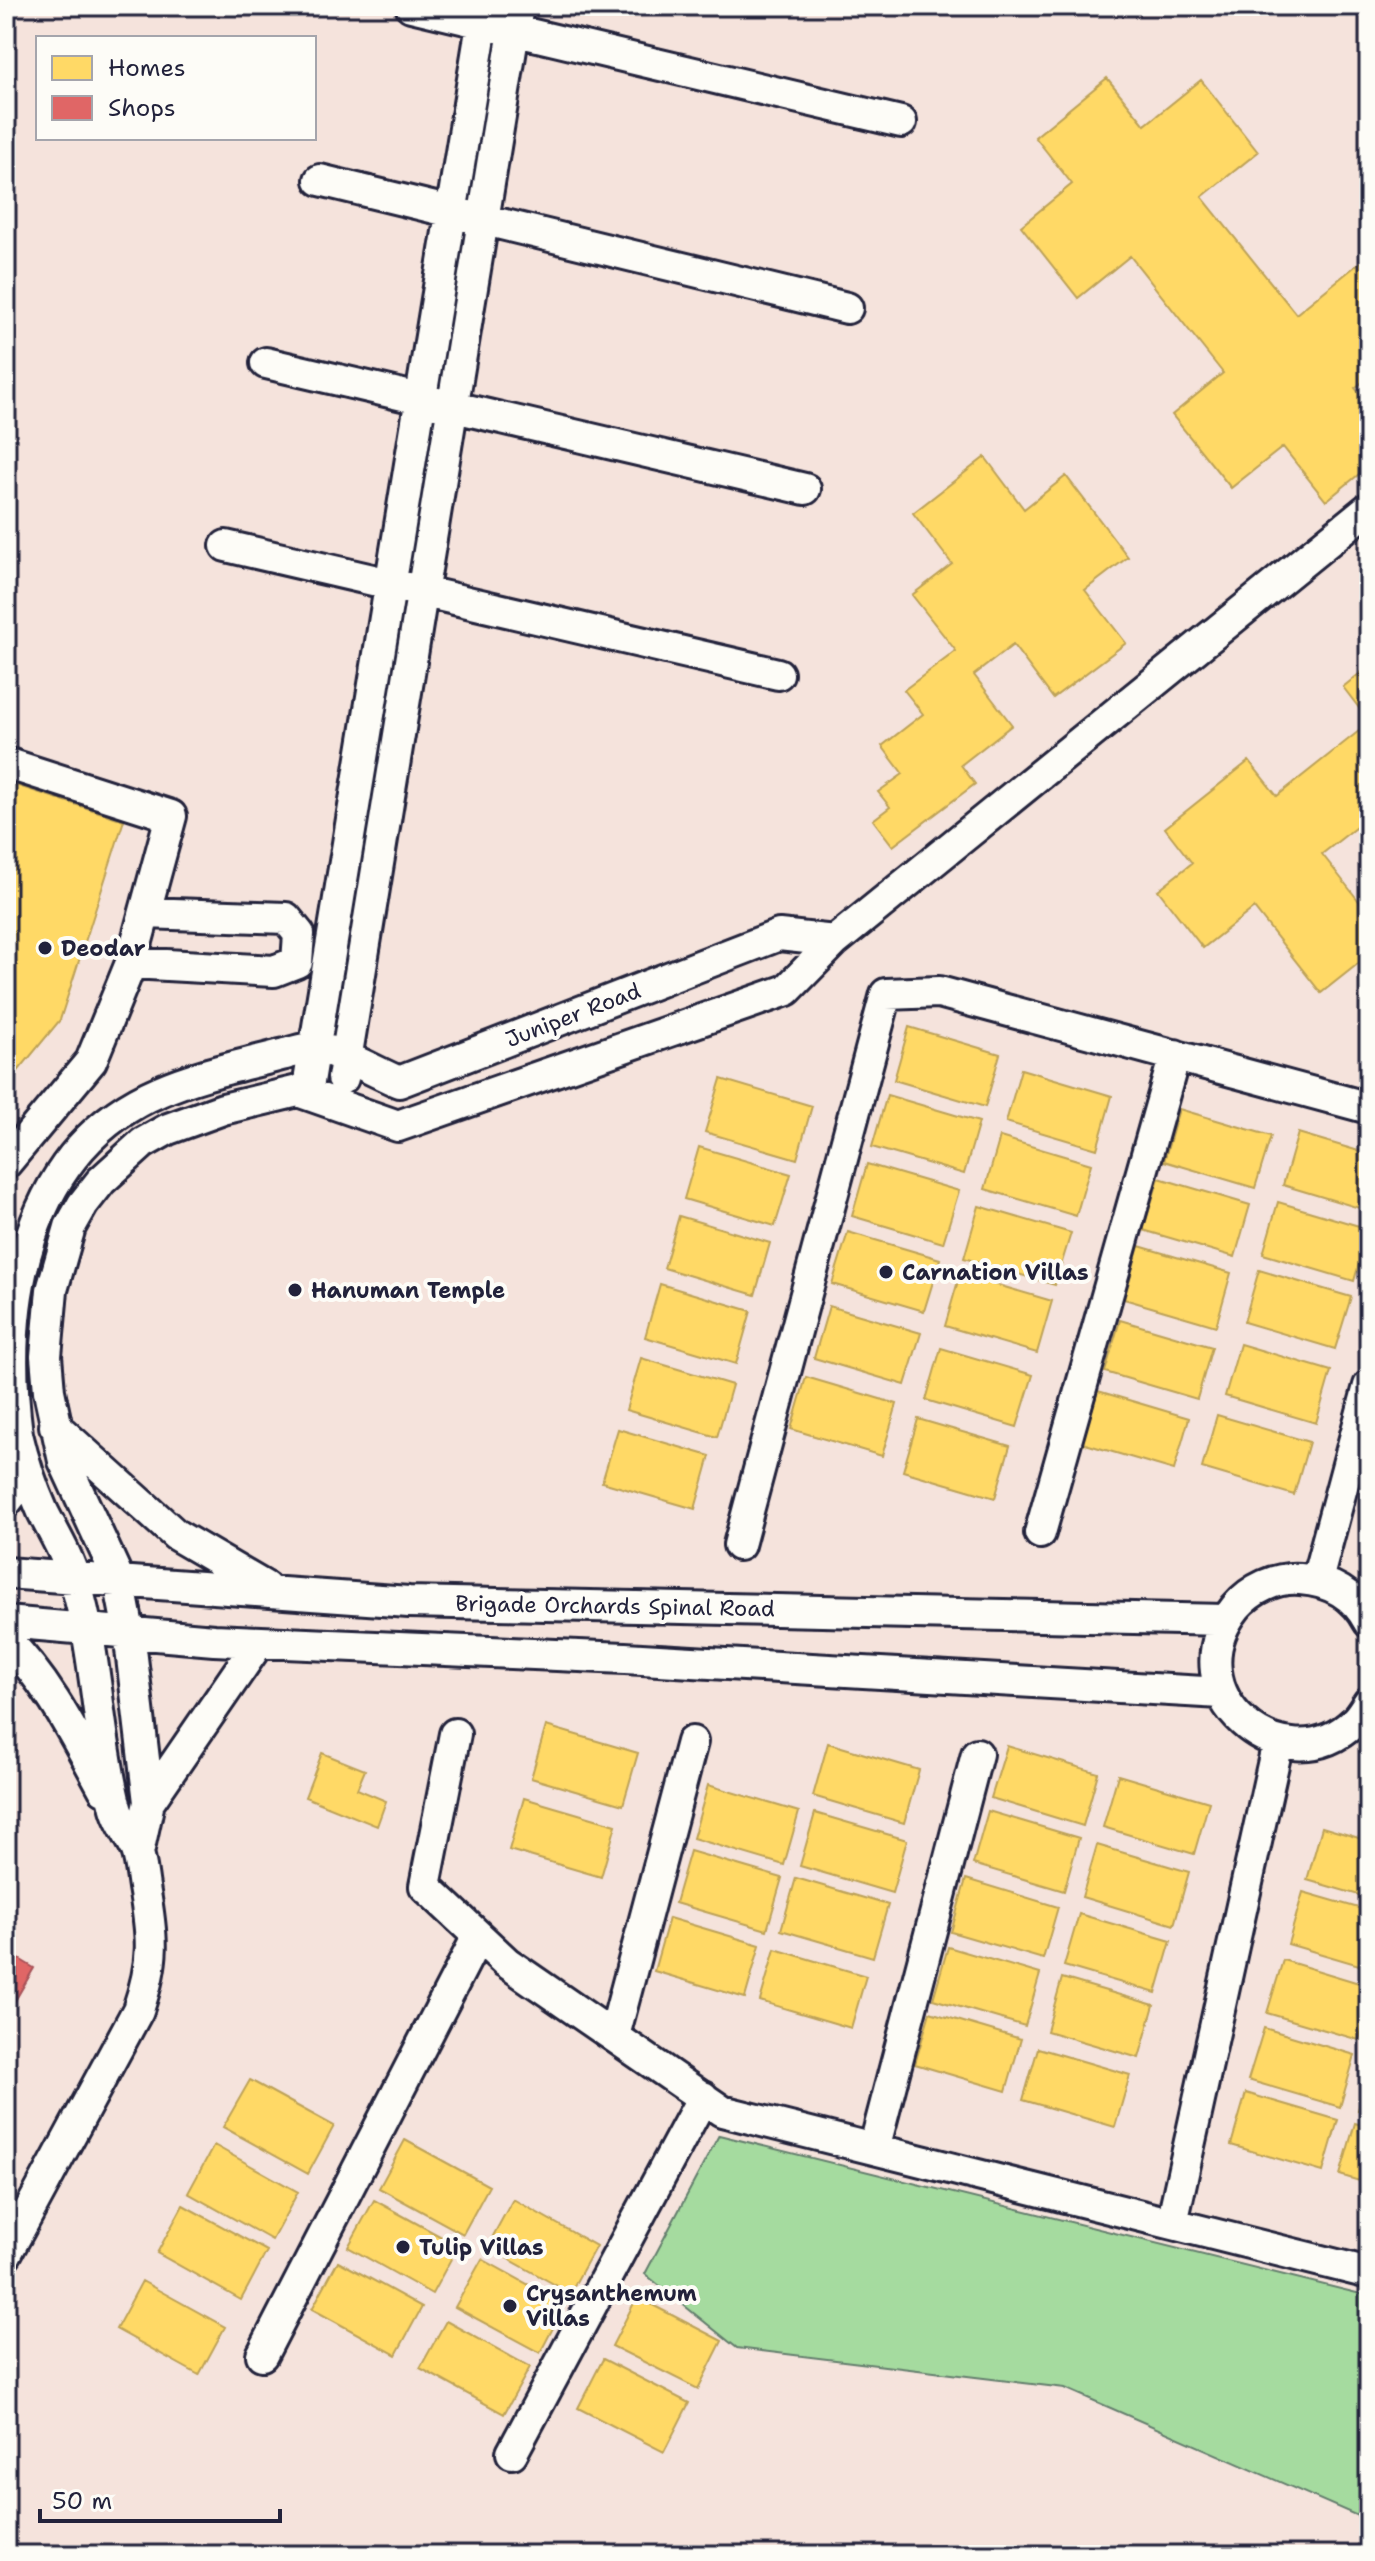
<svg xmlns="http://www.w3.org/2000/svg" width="1375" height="2561" font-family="'Shantell Sans',sans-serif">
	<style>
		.green { fill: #a5db9f; stroke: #647e6d; stroke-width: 2 }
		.homes { fill: #ffd966; stroke: #bda259; stroke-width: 2 }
		.shops { fill: #e06666; stroke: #a75259; stroke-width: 2 }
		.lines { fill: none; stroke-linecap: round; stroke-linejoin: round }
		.street-casing { stroke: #22223b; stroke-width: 36 }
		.street { stroke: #fdfcf7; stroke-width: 30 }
		.poi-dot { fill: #22223b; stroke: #fdfcf7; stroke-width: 3 }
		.labels { text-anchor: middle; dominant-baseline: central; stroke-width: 8; stroke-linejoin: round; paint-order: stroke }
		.poi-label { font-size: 22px; font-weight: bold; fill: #22223b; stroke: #fdfcf7; text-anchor: start }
		.street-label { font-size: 22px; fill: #22223b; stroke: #fdfcf7 }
	</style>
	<rect width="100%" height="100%" fill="#f5e3dc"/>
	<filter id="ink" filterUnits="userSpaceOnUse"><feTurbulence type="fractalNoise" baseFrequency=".0125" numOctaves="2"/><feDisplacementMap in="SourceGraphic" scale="16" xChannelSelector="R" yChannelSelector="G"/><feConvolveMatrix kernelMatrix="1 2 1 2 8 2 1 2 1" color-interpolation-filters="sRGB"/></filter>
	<g filter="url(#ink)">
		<path class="green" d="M 719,2135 L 1369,2296 L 1369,2521 L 1065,2388 L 737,2348 L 645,2274 Z"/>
		<path class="homes" d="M 1107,78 L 1145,125 L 1201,80 L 1258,152 L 1202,197 L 1296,314 L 1369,255 L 1369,377 L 1355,388 L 1369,405 L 1369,466 L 1326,501 L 1283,447 L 1231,488 L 1172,415 L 1223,373 L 1130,256 L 1078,298 L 1021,226 L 1072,184 L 1035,137 Z
			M 985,457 L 1024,509 L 1066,476 L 1128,557 L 1085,590 L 1126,643 L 1053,698 L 1013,645 L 974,675 L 1012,725 L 961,765 L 975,784 L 893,846 L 873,820 L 890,807 L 878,792 L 903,774 L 882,746 L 923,714 L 904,690 L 956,651 L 912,595 L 952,564 L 913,513 Z
			M 1369,666 L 1369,721 L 1343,687 Z
			M 1369,723 L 1369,817 L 1322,854 L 1369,914 L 1369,955 L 1321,993 L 1254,908 L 1203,948 L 1158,890 L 1192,863 L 1165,828 L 1249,761 L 1277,796 Z
			M 6,782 L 124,820 L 60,1020 L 6,1086 L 6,877 L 14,850 L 6,847 Z
			M 909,1027 L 1000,1054 L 985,1107 L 894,1080 Z
			M 1021,1069 L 1112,1096 L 1097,1149 L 1006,1122 Z
			M 721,1079 L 812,1106 L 797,1159 L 705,1132 Z
			M 887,1095 L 979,1122 L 964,1174 L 872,1147 Z
			M 1179,1109 L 1271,1136 L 1255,1188 L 1164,1161 Z
			M 1298,1133 L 1369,1154 L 1369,1211 L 1283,1185 Z
			M 1000,1137 L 1091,1164 L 1076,1216 L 985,1189 Z
			M 699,1147 L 791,1174 L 775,1226 L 684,1199 Z
			M 867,1164 L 959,1191 L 943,1243 L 852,1216 Z
			M 1159,1178 L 1250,1205 L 1235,1257 L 1143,1230 Z
			M 1278,1202 L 1369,1229 L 1354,1281 L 1263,1254 Z
			M 979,1206 L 1071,1233 L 1055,1285 L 964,1258 Z
			M 679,1216 L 770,1243 L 755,1295 L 664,1268 Z
			M 848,1232 L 940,1259 L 924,1311 L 832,1284 Z
			M 1139,1246 L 1231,1273 L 1216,1326 L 1124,1299 Z
			M 1259,1270 L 1351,1297 L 1335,1349 L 1244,1322 Z
			M 960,1274 L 1052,1301 L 1037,1353 L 945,1326 Z
			M 660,1284 L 751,1311 L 736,1364 L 645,1337 Z
			M 829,1306 L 921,1333 L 905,1385 L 814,1358 Z
			M 1120,1320 L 1212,1347 L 1197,1399 L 1105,1372 Z
			M 1240,1344 L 1331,1371 L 1316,1423 L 1225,1396 Z
			M 941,1348 L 1033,1375 L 1017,1427 L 926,1400 Z
			M 641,1358 L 732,1385 L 717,1437 L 626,1410 Z
			M 806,1377 L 897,1404 L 882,1456 L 791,1429 Z
			M 1098,1391 L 1189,1418 L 1174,1470 L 1082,1443 Z
			M 1217,1415 L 1309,1442 L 1294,1495 L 1202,1468 Z
			M 918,1419 L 1010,1446 L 995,1498 L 903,1471 Z
			M 618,1429 L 710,1456 L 695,1509 L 602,1482 Z
			M 546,1726 L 638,1753 L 623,1805 L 531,1778 Z
			M 828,1743 L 919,1770 L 904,1823 L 813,1796 Z
			M 1007,1746 L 1098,1773 L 1083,1826 L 991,1798 Z
			M 322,1753 L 365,1770 L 357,1789 L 386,1801 L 377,1826 L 305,1797 Z
			M 1118,1775 L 1209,1802 L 1194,1854 L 1103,1827 Z
			M 708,1785 L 799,1812 L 784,1865 L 693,1838 Z
			M 524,1798 L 616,1825 L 601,1877 L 509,1850 Z
			M 988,1811 L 1079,1838 L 1064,1891 L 973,1864 Z
			M 815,1813 L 907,1840 L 892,1893 L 800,1866 Z
			M 1322,1827 L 1369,1841 L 1369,1898 L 1307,1880 Z
			M 1097,1845 L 1189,1872 L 1174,1925 L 1082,1897 Z
			M 690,1851 L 782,1878 L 767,1930 L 675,1903 Z
			M 796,1878 L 888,1905 L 873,1957 L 781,1930 Z
			M 966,1879 L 1058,1907 L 1043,1959 L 951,1932 Z
			M 1303,1892 L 1369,1911 L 1369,1968 L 1288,1944 Z
			M 1079,1914 L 1171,1941 L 1156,1993 L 1064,1966 Z
			M 669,1918 L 760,1945 L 745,1998 L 654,1971 Z
			M 948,1947 L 1040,1974 L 1025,2026 L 933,1999 Z
			M 775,1949 L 866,1976 L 851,2028 L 760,2001 Z
			M 1283,1960 L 1369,1986 L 1369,2005 L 1359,2040 L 1267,2013 Z
			M 1062,1978 L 1154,2005 L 1139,2058 L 1047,2031 Z
			M 930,2012 L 1021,2039 L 1006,2091 L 915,2064 Z
			M 1264,2028 L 1355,2055 L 1340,2107 L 1248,2080 Z
			M 1038,2048 L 1130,2075 L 1115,2127 L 1023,2100 Z
			M 1369,2070 L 1369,2113 L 1358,2110 Z
			M 250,2080 L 334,2126 L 308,2174 L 223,2127 Z
			M 1246,2093 L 1338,2120 L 1323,2172 L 1231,2145 Z
			M 1355,2123 L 1369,2127 L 1369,2184 L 1340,2175 Z
			M 405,2140 L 489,2186 L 463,2234 L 379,2188 Z
			M 214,2145 L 298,2192 L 272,2240 L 188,2193 Z
			M 513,2199 L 596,2246 L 570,2293 L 487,2247 Z
			M 374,2200 L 458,2246 L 432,2294 L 348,2247 Z
			M 183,2205 L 267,2251 L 241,2300 L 157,2253 Z
			M 482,2259 L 565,2305 L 540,2353 L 455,2307 Z
			M 338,2261 L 422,2307 L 396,2355 L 312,2309 Z
			M 142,2281 L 225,2327 L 199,2375 L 116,2329 Z
			M 637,2297 L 722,2341 L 698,2389 L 612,2346 Z
			M 446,2321 L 530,2367 L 504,2414 L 420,2368 Z
			M 603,2359 L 689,2403 L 664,2452 L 578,2408 Z"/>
		<path class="shops" d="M 6,1951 L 34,1968 L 6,2016 Z"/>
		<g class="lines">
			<defs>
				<path id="street" d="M 411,6 L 901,122
					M 320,180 L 847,308
					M 266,363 L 805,489
					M 226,546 L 778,674
					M 6,763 L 171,816 L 131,963 L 91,1061 L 6,1163
					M 131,963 L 274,971 L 297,962 L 299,934 L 286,918 L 145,913
					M 343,1078 L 518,6
					M 307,1094 L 485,6
					M 55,1426 L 176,1535 L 265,1587
					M 6,1502 L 28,1473
					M 1040,1533 L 1175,1055
					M 739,1545 L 886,994 L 939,992 L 1369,1108
					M 6,1573 L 409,1602 L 1226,1620
					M 1317,1580 L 1369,1386
					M 6,1622 L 214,1640 L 625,1658 L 1221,1693
					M 1369,1622 C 1355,1595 1330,1581 1300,1579 C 1276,1577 1251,1589 1236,1607 C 1168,1693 1284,1789 1354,1722 C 1360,1717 1364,1709 1369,1702
					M 6,1640 C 49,1682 75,1736 104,1789
					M 455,1734 L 425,1886 L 506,1962 L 722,2111 L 1369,2273
					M 149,1802 L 259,1642
					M 138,1853 L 149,1802 L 129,1632 L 119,1580 L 64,1461 L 49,1391 L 46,1356 L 52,1290 L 70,1227 L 83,1204 L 101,1181 L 143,1143 L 168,1129 L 223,1109 L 298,1091 L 398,1126 L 787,990 L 835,941 L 1369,508
					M 614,2036 L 692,1742
					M 874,2149 L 977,1754
					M 1172,2223 L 1278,1742
					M 6,2254 L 138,2010 C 155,1960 153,1938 144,1887 C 142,1875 141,1861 137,1850 C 130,1835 118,1820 115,1804 C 97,1731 97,1653 75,1581 C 68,1556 54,1534 43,1512 C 32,1487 23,1460 17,1434 C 0,1302 25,1149 160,1091 C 199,1074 240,1066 281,1055 C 291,1053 308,1046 318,1048 C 338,1051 378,1073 399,1082 L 779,935 L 835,941
					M 262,2355 L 478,1936
					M 512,2453 L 703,2097"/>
			</defs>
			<use href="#street" class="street-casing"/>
			<use href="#street" class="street"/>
		</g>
	</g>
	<g class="poi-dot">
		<circle cx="45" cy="948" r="8"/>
		<circle cx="886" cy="1272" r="8"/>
		<circle cx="295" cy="1290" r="8"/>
		<circle cx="403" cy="2247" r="8"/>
		<circle cx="510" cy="2306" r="8"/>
	</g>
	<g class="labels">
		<g class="poi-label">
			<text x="61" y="948">Deodar</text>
			<text x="902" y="1272">Carnation Villas</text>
			<text x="311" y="1290">Hanuman Temple</text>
			<text x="419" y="2247">Tulip Villas</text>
			<text x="526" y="2293">Crysanthemum<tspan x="526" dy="25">Villas</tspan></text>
		</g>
		<g class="street-label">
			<text transform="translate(573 1015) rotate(-21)">Juniper Road</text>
			<text transform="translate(615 1606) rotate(1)">Brigade Orchards Spinal Road</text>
		</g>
	</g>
	<rect width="1375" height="2561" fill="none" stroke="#fdfcf7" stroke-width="32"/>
	<rect x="16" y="16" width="1343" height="2529" fill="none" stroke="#22223b" stroke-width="3" filter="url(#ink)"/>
	<rect x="36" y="36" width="280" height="104" fill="#fdfcf7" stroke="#a5a5ac" stroke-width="2"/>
	<rect x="52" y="56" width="40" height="24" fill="#ffd966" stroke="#a5a5ac" stroke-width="2"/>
	<text x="108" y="76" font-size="24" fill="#22223b">Homes</text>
	<rect x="52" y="96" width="40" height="24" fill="#e06666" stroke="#a5a5ac" stroke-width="2"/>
	<text x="108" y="116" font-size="24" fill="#22223b">Shops</text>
	<path d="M40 2509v12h240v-12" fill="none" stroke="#22223b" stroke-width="4"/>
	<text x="52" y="2509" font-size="24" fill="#22223b" stroke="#fdfcf7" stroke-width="6" paint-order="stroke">50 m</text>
</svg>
